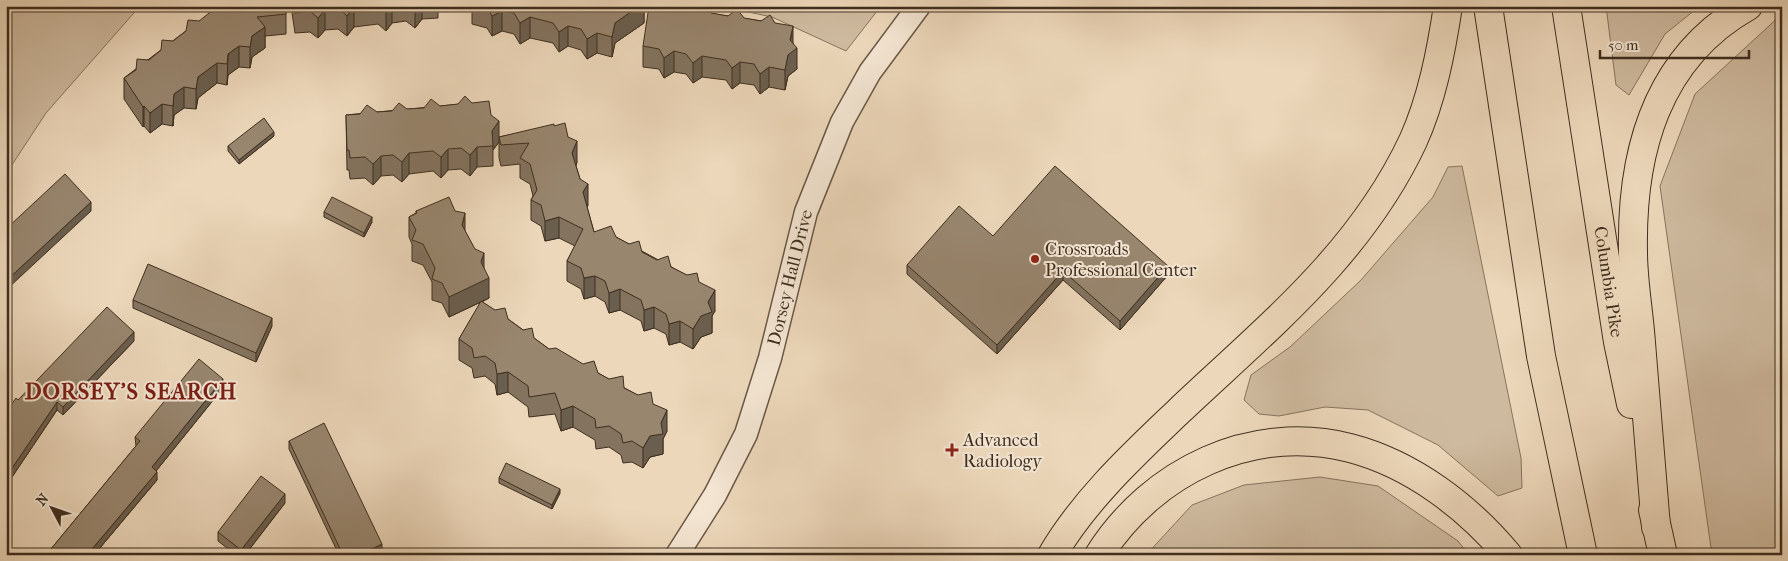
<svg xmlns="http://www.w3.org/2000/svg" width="1788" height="561" font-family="'IM FELL French Canon',serif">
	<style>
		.green { fill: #ceba9f; stroke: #86745e }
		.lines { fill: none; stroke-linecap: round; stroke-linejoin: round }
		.minor-casing { stroke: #6a5845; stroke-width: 25 }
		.motorway-casing { stroke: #3e2e1e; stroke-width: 30 }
		.minor { stroke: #f3e5d2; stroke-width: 22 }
		.motorway { stroke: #ecd7ba; stroke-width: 28 }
		.wall { fill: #83735f; stroke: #3e2e1e }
		.shaded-wall { fill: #6a5e4e; stroke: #3e2e1e }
		.building { fill: #98866f; stroke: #3e2e1e }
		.poi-dot { fill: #8f2418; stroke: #f3e5d2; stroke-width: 2 }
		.labels { text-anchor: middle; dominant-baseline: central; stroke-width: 4; stroke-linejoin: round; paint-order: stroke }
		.poi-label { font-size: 18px; fill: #3e2e1e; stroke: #f3e5d2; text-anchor: start }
		.street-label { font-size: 18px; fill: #3e2e1e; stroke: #f3e5d2 }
		.district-label { font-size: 22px; font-weight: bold; letter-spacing: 1px; fill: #7a1f14; stroke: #f3e5d2 }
	</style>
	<rect width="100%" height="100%" fill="#ecd7ba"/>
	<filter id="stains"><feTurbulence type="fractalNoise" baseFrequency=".004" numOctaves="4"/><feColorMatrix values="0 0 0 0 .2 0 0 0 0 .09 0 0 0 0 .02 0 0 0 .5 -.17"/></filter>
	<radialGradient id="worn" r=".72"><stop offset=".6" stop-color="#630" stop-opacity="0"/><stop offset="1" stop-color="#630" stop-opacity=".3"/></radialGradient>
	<path class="green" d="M 6,6 L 140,6 L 46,113 L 6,174 Z
		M 720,6 L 881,6 L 846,51 L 772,17 Z
		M 1606,6 L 1700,6 L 1665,34 L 1629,95 L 1616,85 Z
		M 1782,14 L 1782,555 L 1712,555 L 1660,186 L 1695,94 Z
		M 1462,166 L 1521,458 L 1522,488 L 1498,496 L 1438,445 L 1368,410 L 1325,407 L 1279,416 L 1259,414 L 1244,400 L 1251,375 L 1290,347 L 1361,280 L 1433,197 L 1448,167 Z
		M 1320,477 L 1378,486 L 1458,541 L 1469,555 L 1146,555 L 1192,505 L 1244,485 Z"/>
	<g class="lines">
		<defs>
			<g id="minor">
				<path id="s1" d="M 677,555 L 715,495 L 746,434 L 770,358 L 806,212 L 842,122 L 870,72 L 919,6"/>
			</g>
			<g id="motorway">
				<path d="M 1488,6 L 1541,356 L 1583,555"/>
				<path id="s2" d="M 1566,6 L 1618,342 L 1631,404"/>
				<path d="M 1653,510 L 1663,555"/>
				<path d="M 1656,527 C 1651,466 1646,404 1641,343 C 1639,313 1633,282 1633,252 C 1631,153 1656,58 1748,6"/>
				<path d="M 1052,555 C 1085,499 1133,455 1179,411 C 1268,327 1360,254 1413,141 C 1432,99 1441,52 1448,6"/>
				<path d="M 1099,555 C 1152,471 1252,423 1350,448 C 1412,464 1468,507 1508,555"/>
			</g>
		</defs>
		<use href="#minor" class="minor-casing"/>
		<use href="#motorway" class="motorway-casing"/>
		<use href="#minor" class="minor"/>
		<use href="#motorway" class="motorway"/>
	</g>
	<path class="wall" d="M 291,6 L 438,6 L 438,18 L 422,19 L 415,28 L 406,21 L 392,23 L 386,31 L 378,24 L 354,27 L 347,36 L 338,29 L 325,30 L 318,38 L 310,32 L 295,33 Z
		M 472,6 L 644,6 L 644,23 L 615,43 L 612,57 L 597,53 L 587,59 L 581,50 L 568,46 L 559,52 L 553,43 L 530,38 L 520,44 L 514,34 L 502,31 L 492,36 L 487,28 L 472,24 Z
		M 286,7 L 286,34 L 265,36 L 265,48 L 252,57 L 250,68 L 239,67 L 228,75 L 227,85 L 217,83 L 198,98 L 196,109 L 184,108 L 174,115 L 173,126 L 162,124 L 150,133 L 144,126 L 143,127 L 124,99 L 124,78 L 199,21 Z
		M 681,9 L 775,23 L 793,43 L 797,69 L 788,76 L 785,90 L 769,87 L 760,94 L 754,85 L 740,83 L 732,89 L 726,80 L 702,77 L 693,83 L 686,74 L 674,72 L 664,78 L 659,69 L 643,67 L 643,46 Z
		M 472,103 L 491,115 L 499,142 L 493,150 L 493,166 L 477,167 L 470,176 L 461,169 L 448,170 L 441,178 L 433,171 L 409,174 L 402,182 L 393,175 L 381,176 L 373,185 L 365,178 L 350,179 L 349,170 L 347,170 L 346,115 Z
		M 554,126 L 568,137 L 577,162 L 576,166 L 588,205 L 587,207 L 594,232 L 616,237 L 699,282 L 715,311 L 712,316 L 712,333 L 701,337 L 693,349 L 680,342 L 669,345 L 666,334 L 654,328 L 644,331 L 641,321 L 620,310 L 609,313 L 605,302 L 595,296 L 584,299 L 581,289 L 567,281 L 567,261 L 575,246 L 559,238 L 545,241 L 541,226 L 531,220 L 531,200 L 533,196 L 530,184 L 520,178 L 520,164 L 501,166 L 499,158 L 499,137 Z
		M 274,136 L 239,164 L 228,151 L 228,146 Z
		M 416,211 L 465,231 L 484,269 L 489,298 L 482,302 L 508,319 L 549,349 L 598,373 L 653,404 L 667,431 L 663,439 L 663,454 L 650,457 L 643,468 L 632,462 L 623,463 L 621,455 L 609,447 L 596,449 L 595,440 L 573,427 L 561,431 L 555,414 L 529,417 L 528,407 L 508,392 L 497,395 L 495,384 L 485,376 L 474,378 L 472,368 L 459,360 L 459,339 L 481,302 L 449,317 L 442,303 L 432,300 L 432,282 L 423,265 L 412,261 L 412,244 L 409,237 L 409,217 L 416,213 Z
		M 324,212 L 372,222 L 364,237 L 324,217 Z
		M 993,236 L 1168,275 L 1120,330 L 1063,280 L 997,354 L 907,274 L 907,265 Z
		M 133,300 L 272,326 L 256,362 L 133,308 Z
		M 134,341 L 63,415 L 57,410 L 6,486 L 6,412 L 18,400 Z
		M 223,388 L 156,471 L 157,480 L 94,555 L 46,555 L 136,446 L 135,437 Z
		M 289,441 L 382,553 L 378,555 L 339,555 L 289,449 Z
		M 499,478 L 560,493 L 552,509 L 499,483 Z
		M 285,503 L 245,555 L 236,555 L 218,541 L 218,532 Z"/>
	<path class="shaded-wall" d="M 354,6 L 354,27 L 347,36 L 347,16 Z
		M 389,6 L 392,6 L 392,23 L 386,31 L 386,10 Z
		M 416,6 L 422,6 L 422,19 L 415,28 L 415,8 Z
		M 639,6 L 644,6 L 644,23 L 615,43 L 612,57 L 612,37 L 615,23 Z
		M 325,10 L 325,30 L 318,38 L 318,18 Z
		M 502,11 L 502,31 L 492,36 L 492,16 Z
		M 530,17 L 530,38 L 520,44 L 520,23 Z
		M 568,26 L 568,46 L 559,52 L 559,32 Z
		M 793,26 L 793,47 L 797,48 L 797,69 L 788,76 L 785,90 L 785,70 Z
		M 265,27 L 265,48 L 252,57 L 250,68 L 250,47 L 252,36 Z
		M 597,33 L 597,53 L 587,59 L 587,39 Z
		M 239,46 L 239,67 L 228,75 L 227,85 L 228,54 Z
		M 674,51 L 674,72 L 664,78 L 664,58 Z
		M 702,56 L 702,77 L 693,83 L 693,63 Z
		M 740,62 L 740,83 L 732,89 L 732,68 Z
		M 217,63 L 217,83 L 198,98 L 196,109 L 196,89 L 198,77 Z
		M 769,67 L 769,87 L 760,94 L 760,74 Z
		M 184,87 L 184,108 L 174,115 L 173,126 L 173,106 L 174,94 Z
		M 162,104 L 162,124 L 150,133 L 150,113 Z
		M 144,106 L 144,126 L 143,127 L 143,107 Z
		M 499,121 L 499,142 L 493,150 L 492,131 Z
		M 274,132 L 274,136 L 239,164 L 239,160 Z
		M 577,141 L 577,162 L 572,173 L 572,153 Z
		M 477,147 L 477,167 L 470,176 L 470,155 Z
		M 448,149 L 448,170 L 441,178 L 441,157 Z
		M 409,153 L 409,174 L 402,182 L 402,162 Z
		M 381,156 L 381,176 L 373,185 L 373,164 Z
		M 588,184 L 588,205 L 583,213 L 583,192 Z
		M 91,202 L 91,211 L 6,290 L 6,281 Z
		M 465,213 L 465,234 L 462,225 Z
		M 372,217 L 372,222 L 364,237 L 364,233 Z
		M 559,217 L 559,238 L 545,241 L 545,221 Z
		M 484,253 L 484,273 L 489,278 L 489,298 L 449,317 L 449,297 L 481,262 Z
		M 1168,266 L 1168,275 L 1120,330 L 1120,321 Z
		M 1063,271 L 1063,280 L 997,354 L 997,345 Z
		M 595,276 L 595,296 L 584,299 L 584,278 Z
		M 620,289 L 620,310 L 609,313 L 609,293 Z
		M 715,290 L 715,311 L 712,316 L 712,333 L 701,337 L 693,349 L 693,329 Z
		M 654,307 L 654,328 L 644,331 L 644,310 Z
		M 272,318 L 272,326 L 256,362 L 256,353 Z
		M 680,321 L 680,342 L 669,345 L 669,324 Z
		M 134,332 L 134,341 L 63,415 L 63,407 Z
		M 508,372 L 508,392 L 497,395 L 497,374 Z
		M 223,379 L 223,388 L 152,476 L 152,467 Z
		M 57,402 L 57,410 L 6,486 L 6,477 Z
		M 573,406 L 573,427 L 561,431 L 561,410 Z
		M 667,410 L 667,431 L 663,439 L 663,454 L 650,457 L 643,468 L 643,448 L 650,436 L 661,423 Z
		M 157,472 L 157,480 L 94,555 L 87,555 Z
		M 560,489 L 560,493 L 552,509 L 552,505 Z
		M 285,494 L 285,503 L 245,555 L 241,555 L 241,550 Z
		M 382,544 L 382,553 L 378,555 L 360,555 Z"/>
	<path class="building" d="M 214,6 L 281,6 L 286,7 L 286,14 L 257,17 L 265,27 L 252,36 L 250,47 L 239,46 L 228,54 L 227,64 L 217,63 L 198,77 L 196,89 L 184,87 L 174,94 L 173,106 L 162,104 L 150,113 L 144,106 L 143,107 L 124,78 L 136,70 L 137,59 L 149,60 L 161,50 L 162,40 L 173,41 L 186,31 L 188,20 L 199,21 L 213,10 Z
		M 294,6 L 356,6 L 354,6 L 347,16 L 338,8 L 325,10 L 318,18 L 310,11 L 295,13 Z
		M 381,6 L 389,6 L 386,10 Z
		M 484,6 L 639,6 L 615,23 L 612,37 L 597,33 L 587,39 L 581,29 L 568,26 L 559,32 L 553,23 L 530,17 L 520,23 L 514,13 L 502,11 L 492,16 L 487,7 Z
		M 649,6 L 679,6 L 681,9 L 696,11 L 702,6 L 706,6 L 711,13 L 728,16 L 737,9 L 744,18 L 761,21 L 770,15 L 775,23 L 793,26 L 790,40 L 797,48 L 788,55 L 785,70 L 769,67 L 760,74 L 754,64 L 740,62 L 732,68 L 726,60 L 702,56 L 693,63 L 686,54 L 674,51 L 664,58 L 659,49 L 643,46 Z
		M 465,96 L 472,103 L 489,101 L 491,115 L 499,121 L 492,131 L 493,146 L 477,147 L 470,155 L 461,148 L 448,149 L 441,157 L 433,151 L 409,153 L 402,162 L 393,155 L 381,156 L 373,164 L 365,157 L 350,158 L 349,150 L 347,150 L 346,115 L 360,114 L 367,105 L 377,112 L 392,111 L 399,103 L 407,109 L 424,108 L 431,99 L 440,106 L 458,104 Z
		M 264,118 L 274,132 L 239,160 L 228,146 Z
		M 565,123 L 568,137 L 577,141 L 572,153 L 580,179 L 588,184 L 583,192 L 594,232 L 611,226 L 616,237 L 629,244 L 639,241 L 642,252 L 657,260 L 668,256 L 671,267 L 687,275 L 697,273 L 699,282 L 715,290 L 708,302 L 712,312 L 701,316 L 693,329 L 680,321 L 669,324 L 666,314 L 654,307 L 644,310 L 641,300 L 620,289 L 609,293 L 605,281 L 595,276 L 584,278 L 581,268 L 567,261 L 583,229 L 559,217 L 545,221 L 541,205 L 531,200 L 537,190 L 530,164 L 520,158 L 529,143 L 501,145 L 499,137 L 554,124 L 554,126 Z
		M 1055,166 L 1168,266 L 1120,321 L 1063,271 L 997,345 L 907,265 L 959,206 L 993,236 Z
		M 65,174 L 91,202 L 6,281 L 6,229 Z
		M 332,197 L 372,217 L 364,233 L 324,212 Z
		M 449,197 L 455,211 L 465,213 L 462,225 L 475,249 L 484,253 L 481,262 L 489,278 L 449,297 L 442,283 L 432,279 L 435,268 L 423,244 L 412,240 L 416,230 L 409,217 L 417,213 L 416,211 Z
		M 148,264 L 272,318 L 256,353 L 133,300 Z
		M 481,301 L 495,310 L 505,308 L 508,319 L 523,330 L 532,328 L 534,338 L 549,349 L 556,348 L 583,364 L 594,361 L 598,373 L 609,379 L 623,376 L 624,388 L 638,395 L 651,392 L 653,404 L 667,410 L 661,423 L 663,434 L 650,436 L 643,448 L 632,441 L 623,443 L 621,434 L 609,426 L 596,428 L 595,419 L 573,406 L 561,410 L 555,393 L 529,397 L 528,386 L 508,372 L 497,374 L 495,363 L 485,356 L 474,358 L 472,348 L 459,339 Z
		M 107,307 L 134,332 L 63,407 L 57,402 L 6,477 L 6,412 L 16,398 L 18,400 Z
		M 199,359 L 223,379 L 152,467 L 157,472 L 87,555 L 46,555 L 140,441 L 135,437 Z
		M 324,423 L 382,544 L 360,555 L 343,555 L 289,441 Z
		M 506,463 L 560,489 L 552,505 L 499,478 Z
		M 261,476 L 285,494 L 241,550 L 218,532 Z
		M 6,551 L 11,555 L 6,555 Z"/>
	<g class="poi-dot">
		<circle cx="1035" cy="259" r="5"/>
		<path d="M949.5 442.5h5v5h5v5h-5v5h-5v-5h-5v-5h5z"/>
	</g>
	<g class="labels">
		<g class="poi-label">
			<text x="1045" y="249">Crossroads<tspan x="1045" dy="21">Professional Center</tspan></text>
			<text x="963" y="440">Advanced<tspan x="963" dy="21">Radiology</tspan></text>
		</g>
		<g class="street-label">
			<text stroke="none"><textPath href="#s1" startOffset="302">Dorsey Hall Drive</textPath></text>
			<text stroke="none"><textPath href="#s2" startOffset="279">Columbia Pike</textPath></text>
		</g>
		<g class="district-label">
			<text x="131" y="392">DORSEY'S SEARCH</text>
		</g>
	</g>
	<rect width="1788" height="561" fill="none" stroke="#ecd7ba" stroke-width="25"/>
	<rect x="8" y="8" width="1773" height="546" fill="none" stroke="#3e2e1e" stroke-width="2.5"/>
	<rect x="12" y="12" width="1763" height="536" fill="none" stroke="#3e2e1e"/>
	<g transform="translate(52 508) rotate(311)" stroke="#f3e5d2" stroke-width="4" paint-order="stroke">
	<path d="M0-4L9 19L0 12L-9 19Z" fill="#3e2e1e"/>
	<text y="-8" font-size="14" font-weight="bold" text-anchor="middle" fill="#3e2e1e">N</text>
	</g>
	<path d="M1600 50v8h149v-8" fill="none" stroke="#3e2e1e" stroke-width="2.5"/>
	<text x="1608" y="50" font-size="15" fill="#3e2e1e" stroke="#f3e5d2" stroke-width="4" paint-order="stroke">50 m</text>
	<rect width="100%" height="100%" filter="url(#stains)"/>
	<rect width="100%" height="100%" fill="url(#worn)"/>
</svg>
